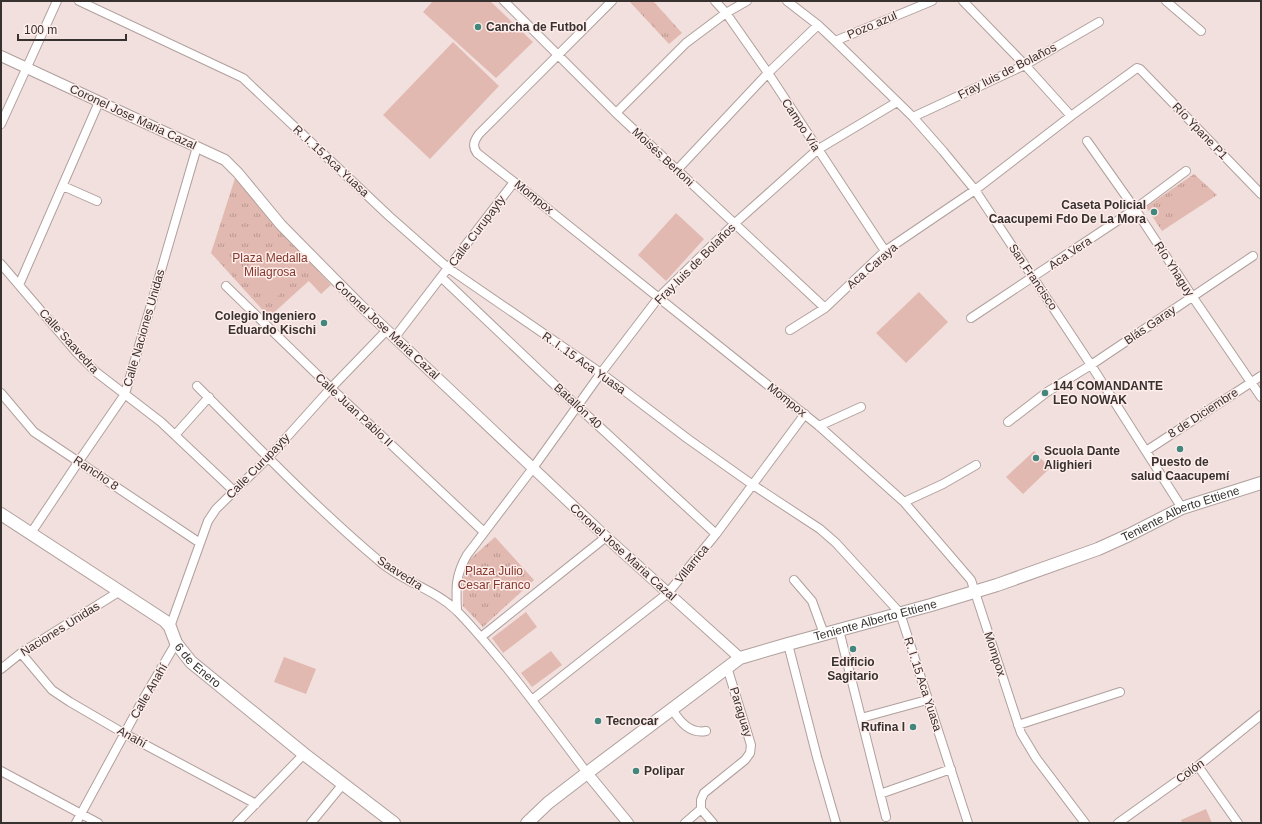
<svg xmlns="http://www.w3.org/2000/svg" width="1262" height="824" font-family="Helvetica,sans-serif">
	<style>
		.grass { fill: url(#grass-tufts) }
		.garden { fill: #e2b9b1 }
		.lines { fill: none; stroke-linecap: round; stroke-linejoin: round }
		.minor-casing { stroke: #b0a09d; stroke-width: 10 }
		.tertiary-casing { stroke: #b0a09d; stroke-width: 12 }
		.secondary-casing { stroke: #b0a09d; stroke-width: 14 }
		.minor { stroke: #fff; stroke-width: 8 }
		.tertiary { stroke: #fff; stroke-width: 10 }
		.secondary { stroke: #fff; stroke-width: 12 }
		.poi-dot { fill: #42877e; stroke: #feedea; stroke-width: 1.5 }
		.labels { text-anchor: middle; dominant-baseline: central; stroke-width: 3; stroke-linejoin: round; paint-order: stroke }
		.street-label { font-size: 12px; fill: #37312f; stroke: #feedea }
		.poi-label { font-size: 12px; font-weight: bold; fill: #37312f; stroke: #feedea; text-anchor: start }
		.park-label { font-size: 12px; fill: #85382b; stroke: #feedea }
	</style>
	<defs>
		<pattern id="grass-tufts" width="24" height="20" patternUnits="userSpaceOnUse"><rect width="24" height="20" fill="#e2b9b1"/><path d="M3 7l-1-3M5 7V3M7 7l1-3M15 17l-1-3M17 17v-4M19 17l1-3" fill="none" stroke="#b89790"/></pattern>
	</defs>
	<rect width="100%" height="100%" fill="#f1e0dd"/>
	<path class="grass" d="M 629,1 L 653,1 L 682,33 L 669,44 Z
		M 1194,174 L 1217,195 L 1162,231 L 1146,207 Z
		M 236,175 L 322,269 L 269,317 L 211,253 Z
		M 495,537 L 534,580 L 483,627 L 463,606 L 463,579 L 468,561 Z"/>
	<path class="garden" d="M 433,1 L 490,1 L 533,42 L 496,78 L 423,12 Z
		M 645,1 L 652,1 L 668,18 L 657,28 L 638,8 Z
		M 453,42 L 499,86 L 430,159 L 383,115 Z
		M 1196,181 L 1206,198 L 1179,213 L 1169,197 Z
		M 676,213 L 704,239 L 666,281 L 638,255 Z
		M 286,242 L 309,264 L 275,299 L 252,277 Z
		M 317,270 L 331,285 L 321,294 L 307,279 Z
		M 919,292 L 948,322 L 906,363 L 876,333 Z
		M 1034,451 L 1050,468 L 1023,494 L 1006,477 Z
		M 526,612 L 537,627 L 503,653 L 492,638 Z
		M 551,651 L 562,665 L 532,687 L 521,673 Z
		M 284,657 L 316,669 L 306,694 L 274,682 Z
		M 1206,809 L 1212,823 L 1182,823 L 1181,820 Z"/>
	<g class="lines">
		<defs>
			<path id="minor" d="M 79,1 L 243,78 L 389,216 L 448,268 L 601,373 L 688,439 L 753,485 L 820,529 L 836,543 L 900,613 L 968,823
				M 504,1 L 616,113 L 825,308
				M 612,1 L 479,134 C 474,141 472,146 477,153 L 514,182 L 819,426 L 904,502 L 971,580 L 1021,733 L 1036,758 L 1085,823
				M 715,1 L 726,13 L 768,73 L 885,251
				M 787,1 L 818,25 L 835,41 L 913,117 L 943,151 L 975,190 L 1091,365 L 1182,508
				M 963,1 L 1025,65 L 1071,116
				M 1166,1 L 1201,31
				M 835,41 L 932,1
				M 616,113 L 686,43 L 726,13 L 747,1
				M 913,117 L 1025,65 L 1099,22
				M 1,124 L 57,1
				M 1087,141 L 1135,209 L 1192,296 L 1261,397
				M 677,170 L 768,73 L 818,25
				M 63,186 L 97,201
				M 1,264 L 77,353 L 96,372 L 161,422 L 234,491
				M 441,277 L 578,407 L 716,534
				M 19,285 L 99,102
				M 226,286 L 331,388 L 484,532
				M 971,318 L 1135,209 L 1186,171
				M 790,330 L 825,308 L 885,251 L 975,190 L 1071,116 L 1137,68 L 1140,69 L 1261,194
				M 395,337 L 514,182
				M 197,386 C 256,445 314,506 378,560 C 401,581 434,589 456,610 C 474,628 490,648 506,667 C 534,702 560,737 587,773
				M 1,393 L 34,432 L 200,543
				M 1008,422 L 1047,392 L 1091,365 L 1253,256
				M 819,426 L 861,407
				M 175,435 L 209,397
				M 1146,451 L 1261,376
				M 904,502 L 943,484 L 976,465
				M 31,533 L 79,461 L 125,394 L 197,147
				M 794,580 L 812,601 L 824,634
				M 457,611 C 456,588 455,576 467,555 L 533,468 L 601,373 L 659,297 L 734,224 L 817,150 L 897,102
				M 170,627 L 208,521 L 216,509 L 269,457 L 331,388 L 387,330
				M 839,630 L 886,817
				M 481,637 L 606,537
				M 788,644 L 817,757 L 836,823
				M 21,653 L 52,690 L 70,702 L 125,734 L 256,804
				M 1,669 L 21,653 L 120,591
				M 532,700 L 668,593 L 716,534 L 805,414
				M 672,709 C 680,722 690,734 706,731
				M 861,718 L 927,700
				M 1018,725 L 1120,692
				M 1198,766 L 1238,823
				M 1,771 L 98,823
				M 880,794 L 951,769
				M 701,809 L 713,823
				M 76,823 L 145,696 L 176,643
				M 237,823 L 304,754
				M 311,823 L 343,784
				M 685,823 L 701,809 L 701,800 L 704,793 L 745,760 L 750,753 L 751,745 L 727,667
				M 1118,823 L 1198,766 L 1261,715"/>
			<path id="tertiary" d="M 1,56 L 225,160 L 238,173 L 281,225 L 359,304 L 606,537 L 740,658
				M 587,773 L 628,823"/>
			<g id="secondary">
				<path id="s1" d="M 1,514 L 165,621 L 170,627 L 176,643 L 191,662 L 304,754 L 394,823"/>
				<path id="s2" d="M 527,823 L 548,803 L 587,773 L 740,658 L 788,644 L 931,605 L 997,585 L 1098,549 L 1129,535 L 1182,508 L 1261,483"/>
			</g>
		</defs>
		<use href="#minor" class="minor-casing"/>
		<use href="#tertiary" class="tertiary-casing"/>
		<use href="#secondary" class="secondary-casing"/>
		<use href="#minor" class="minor"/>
		<use href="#tertiary" class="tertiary"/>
		<use href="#secondary" class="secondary"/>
	</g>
	<g class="poi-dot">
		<circle cx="478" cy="27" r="4"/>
		<circle cx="1154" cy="212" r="4"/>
		<circle cx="324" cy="323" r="4"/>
		<circle cx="1045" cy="393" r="4"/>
		<circle cx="1180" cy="449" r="4"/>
		<circle cx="1036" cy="458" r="4"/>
		<circle cx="853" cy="649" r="4"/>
		<circle cx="598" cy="721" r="4"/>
		<circle cx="913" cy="727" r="4"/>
		<circle cx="636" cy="771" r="4"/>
	</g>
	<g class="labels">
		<g class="street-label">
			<text transform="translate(872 25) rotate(-23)">Pozo azul</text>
			<text transform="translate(1007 71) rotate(-27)">Fray luis de Bolaños</text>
			<text transform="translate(133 117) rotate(25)">Coronel Jose Maria Cazal</text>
			<text transform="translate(801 125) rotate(57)">Campo Vía</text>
			<text transform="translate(1200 131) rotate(46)">Río Ypane P1</text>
			<text transform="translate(663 157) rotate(43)">Moisés Bertoni</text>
			<text transform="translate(331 161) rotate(43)">R. I. 15 Aca Yuasa</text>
			<text transform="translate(534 197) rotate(39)">Mompox</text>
			<text transform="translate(477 231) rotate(-53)">Calle Curupayty</text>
			<text transform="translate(1070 253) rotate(-34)">Aca Vera</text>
			<text transform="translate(695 264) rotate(-45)">Fray luis de Bolaños</text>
			<text transform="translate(872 266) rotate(-41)">Aca Caraya</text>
			<text transform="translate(1174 269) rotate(57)">Río Yhaguy</text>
			<text transform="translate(1033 277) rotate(56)">San Francisco</text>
			<text transform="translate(1150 325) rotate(-34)">Blás Garay</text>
			<text transform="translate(144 328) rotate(-74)">Calle Naciones Unidas</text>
			<text transform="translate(387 330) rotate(43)">Coronel Jose Maria Cazal</text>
			<text transform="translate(69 341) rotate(48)">Calle Saavedra</text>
			<text transform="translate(584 363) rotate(35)">R. I. 15 Aca Yuasa</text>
			<text transform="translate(787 400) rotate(39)">Mompox</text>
			<text transform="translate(578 406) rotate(43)">Batallón 40</text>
			<text transform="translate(354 410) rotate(43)">Calle Juan Pablo II</text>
			<text transform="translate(1203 413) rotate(-33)">8 de Diciembre</text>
			<text transform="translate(258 466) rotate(-46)">Calle Curupayty</text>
			<text transform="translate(96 473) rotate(34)">Rancho 8</text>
			<text stroke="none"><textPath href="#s2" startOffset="734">Teniente Alberto Ettiene</textPath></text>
			<text transform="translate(623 552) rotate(42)">Coronel Jose Maria Cazal</text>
			<text transform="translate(692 564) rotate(-51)">Villarrica</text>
			<text transform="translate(400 573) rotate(33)">Saavedra</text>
			<text stroke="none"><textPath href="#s2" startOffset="410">Teniente Alberto Ettiene</textPath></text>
			<text transform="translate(60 629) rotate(-32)">Naciones Unidas</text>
			<text transform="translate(995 654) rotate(72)">Mompox</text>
			<text stroke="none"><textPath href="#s1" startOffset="252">6 de Enero</textPath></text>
			<text transform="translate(923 684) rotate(72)">R. I. 15 Aca Yuasa</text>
			<text transform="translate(149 691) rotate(-60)">Calle Anahí</text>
			<text transform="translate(741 712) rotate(73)">Paraguay</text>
			<text transform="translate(132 737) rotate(29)">Anahí</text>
			<text transform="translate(1190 771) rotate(-36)">Colón</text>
		</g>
		<g class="poi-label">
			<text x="486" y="27">Cancha de Futbol</text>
			<text x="1146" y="205" text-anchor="end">Caseta Policial<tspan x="1146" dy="14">Caacupemi Fdo De La Mora</tspan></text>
			<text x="316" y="316" text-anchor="end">Colegio Ingeniero<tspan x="316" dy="14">Eduardo Kischi</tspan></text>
			<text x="1053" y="386">144 COMANDANTE<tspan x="1053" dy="14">LEO NOWAK</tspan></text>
			<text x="1044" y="451">Scuola Dante<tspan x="1044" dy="14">Alighieri</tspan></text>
			<text x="1180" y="462" text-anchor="middle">Puesto de<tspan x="1180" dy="14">salud Caacupemí</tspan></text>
			<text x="853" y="662" text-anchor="middle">Edificio<tspan x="853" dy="14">Sagitario</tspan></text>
			<text x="606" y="721">Tecnocar</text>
			<text x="905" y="727" text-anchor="end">Rufina I</text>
			<text x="644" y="771">Polipar</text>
		</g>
		<g class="park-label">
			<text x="270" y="258">Plaza Medalla<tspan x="270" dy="14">Milagrosa</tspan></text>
			<text x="494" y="571">Plaza Julio<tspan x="494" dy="14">Cesar Franco</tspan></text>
		</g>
	</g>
	<rect width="1262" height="824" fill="none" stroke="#37312f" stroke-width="4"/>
	<path d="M18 34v6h108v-6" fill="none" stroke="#37312f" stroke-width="2"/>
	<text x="24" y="34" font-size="12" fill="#37312f" stroke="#feedea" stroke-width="3" paint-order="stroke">100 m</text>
</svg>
